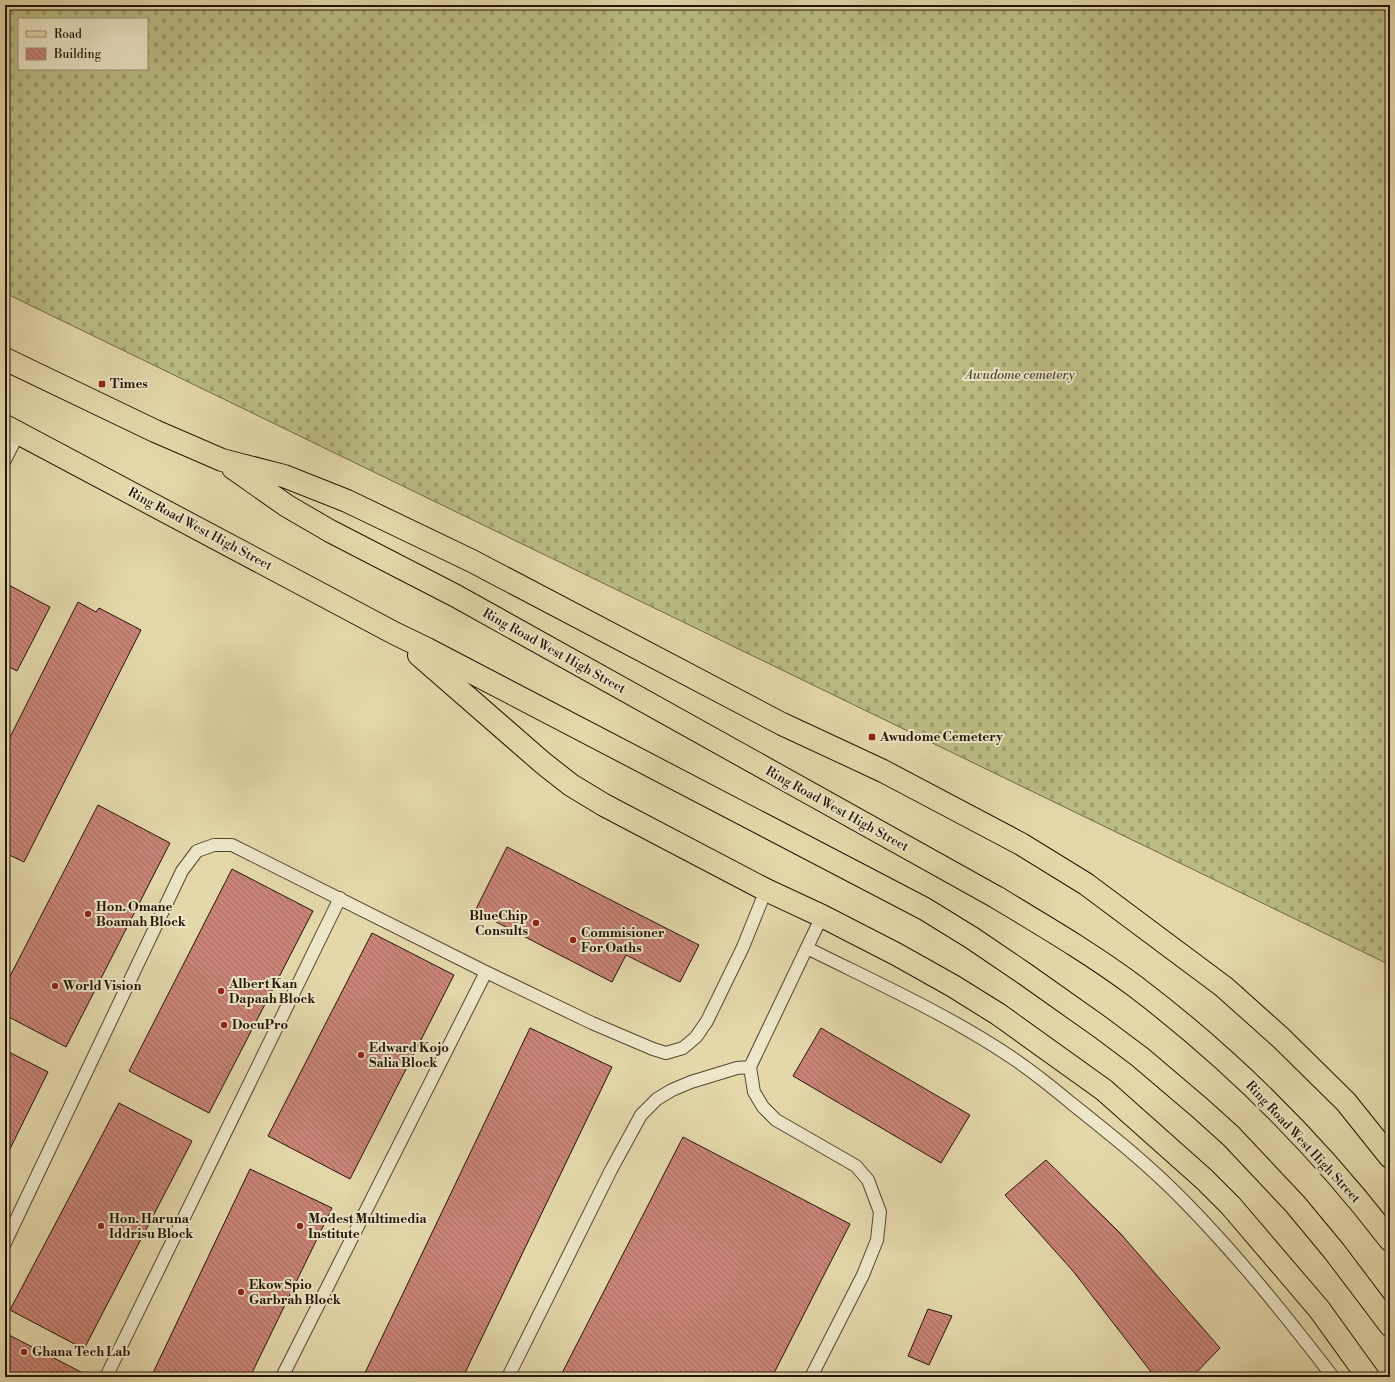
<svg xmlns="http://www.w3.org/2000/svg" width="1395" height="1382" font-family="'Libre Bodoni',serif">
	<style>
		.cemetery { fill: url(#cemetery-stones); stroke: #6f6846; fill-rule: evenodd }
		.building { fill: url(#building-back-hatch); stroke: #231507 }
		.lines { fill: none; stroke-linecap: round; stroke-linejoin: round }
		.lane-casing { stroke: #534630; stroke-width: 14 }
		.primary-casing { stroke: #231507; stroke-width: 24 }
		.lane { stroke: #ede6c8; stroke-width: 12 }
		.primary { stroke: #e4d8ab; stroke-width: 22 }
		.poi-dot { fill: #8f2418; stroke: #ede6c8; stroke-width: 1.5 }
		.labels { text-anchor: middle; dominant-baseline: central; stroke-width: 4; stroke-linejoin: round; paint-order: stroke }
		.park-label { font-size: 13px; font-style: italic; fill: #51472c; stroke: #ede6c8 }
		.poi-label { font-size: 13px; font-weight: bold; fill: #231507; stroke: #ede6c8; text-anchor: start }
		.street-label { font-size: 13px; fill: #231507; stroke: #ede6c8 }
	</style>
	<defs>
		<pattern id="cemetery-stones" width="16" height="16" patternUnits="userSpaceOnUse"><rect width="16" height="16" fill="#bbbc84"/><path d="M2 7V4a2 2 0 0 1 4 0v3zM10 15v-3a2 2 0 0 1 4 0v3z" fill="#a0a170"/></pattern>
		<pattern id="building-back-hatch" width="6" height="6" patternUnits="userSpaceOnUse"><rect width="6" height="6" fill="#c98477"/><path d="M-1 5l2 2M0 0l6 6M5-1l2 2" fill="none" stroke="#a36b60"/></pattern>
	</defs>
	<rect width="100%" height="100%" fill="#e4d8ab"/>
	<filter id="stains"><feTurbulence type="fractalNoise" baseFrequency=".005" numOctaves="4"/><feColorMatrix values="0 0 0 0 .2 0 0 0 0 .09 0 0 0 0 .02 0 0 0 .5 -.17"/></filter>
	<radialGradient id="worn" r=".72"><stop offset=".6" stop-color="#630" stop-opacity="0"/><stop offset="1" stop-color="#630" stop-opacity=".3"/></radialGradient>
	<path class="cemetery" d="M 8,5 L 1390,5 L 1390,965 L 5,293 L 5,11 ZM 19,19 L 147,19 L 147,69 L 19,69 Z"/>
	<path class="building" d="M 5,583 L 50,607 L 17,671 L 5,665 Z
		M 78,602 L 96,612 L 99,608 L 141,630 L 24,862 L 5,853 L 5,747 Z
		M 98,805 L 170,843 L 66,1047 L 5,1015 L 5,986 Z
		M 507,847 L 699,945 L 680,982 L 626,955 L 612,982 L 475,911 Z
		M 232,869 L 313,911 L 209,1113 L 129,1071 Z
		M 372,933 L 454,975 L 350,1179 L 268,1136 Z
		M 530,1028 L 612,1067 L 463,1377 L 363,1377 Z
		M 821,1028 L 970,1115 L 941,1163 L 793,1076 Z
		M 5,1050 L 48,1072 L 5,1159 Z
		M 119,1103 L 192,1141 L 84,1349 L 10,1310 Z
		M 683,1137 L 850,1224 L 772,1377 L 560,1377 Z
		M 1046,1160 L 1120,1233 L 1220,1348 L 1192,1377 L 1155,1377 L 1073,1271 L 1005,1195 Z
		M 250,1169 L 332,1208 L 250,1377 L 151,1377 Z
		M 928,1309 L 952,1316 L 929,1365 L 908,1356 Z
		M 5,1333 L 81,1372 L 78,1377 L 5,1377 Z"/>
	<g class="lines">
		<defs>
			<path id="lane" d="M 5,460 L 19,432
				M 807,948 C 875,982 947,1014 1011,1057 C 1032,1071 1052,1087 1071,1103 C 1110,1134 1149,1165 1184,1201 C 1238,1256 1286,1316 1333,1377
				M 5,1243 L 182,871 L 197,851 L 214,845 L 232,845 L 486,972 L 592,1023 L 653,1049 L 666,1053 L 683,1048 L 696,1037 L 707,1021 L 743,947 L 766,890
				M 106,1377 L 340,898
				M 282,1377 L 486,972
				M 508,1377 L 611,1170 L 641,1115 L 657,1099 L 672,1090 L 691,1082 L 737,1068 L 750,1067
				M 811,1377 L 863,1275 L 877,1240 L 880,1212 L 868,1180 L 856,1166 L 776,1120 L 763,1107 L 754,1092 L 750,1067 L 822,916"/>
			<path id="primary" d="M 5,359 L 155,431 L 222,460 L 284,476 L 347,501 L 472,561 L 782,724 L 883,771 L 1021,844 L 1086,884 L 1224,987 L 1281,1038 L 1346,1102 L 1390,1157
				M 5,426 L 394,633 L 427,649 L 925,909 L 972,938 L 1025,974 L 1100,1027 L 1140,1057 L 1200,1108 L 1231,1136 L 1295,1204 L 1334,1251 L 1390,1325
				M 233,468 L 287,506 L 330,531 L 456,596 L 996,897 C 1044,926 1092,954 1136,987 C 1232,1060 1317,1145 1390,1240
				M 419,655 L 543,763 L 571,785 L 604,805 L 766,890 L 822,916 L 896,954 L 953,986 L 998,1014 L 1104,1090 L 1204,1179 L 1231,1206 L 1319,1309 L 1368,1377"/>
		</defs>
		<use href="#lane" class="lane-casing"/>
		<use href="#primary" class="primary-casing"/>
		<use href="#lane" class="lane"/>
		<use href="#primary" class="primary"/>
	</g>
	<g class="poi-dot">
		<rect x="98" y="380" width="8" height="8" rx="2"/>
		<rect x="868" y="733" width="8" height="8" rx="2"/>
		<circle cx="88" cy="914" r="4"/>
		<circle cx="536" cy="923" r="4"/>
		<circle cx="573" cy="940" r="4"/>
		<circle cx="55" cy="986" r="4"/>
		<circle cx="221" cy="991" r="4"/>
		<circle cx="224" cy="1025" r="4"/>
		<circle cx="361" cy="1055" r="4"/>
		<circle cx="101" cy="1226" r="4"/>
		<circle cx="300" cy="1226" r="4"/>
		<circle cx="241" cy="1292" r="4"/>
		<circle cx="24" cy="1352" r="4"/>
	</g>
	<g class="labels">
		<g class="park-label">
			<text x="1020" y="375">Awudome cemetery</text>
		</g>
		<g class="poi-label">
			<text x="110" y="384">Times</text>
			<text x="880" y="737">Awudome Cemetery</text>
			<text x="96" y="907">Hon. Omane<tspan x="96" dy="15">Boamah Block</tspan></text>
			<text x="528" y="916" text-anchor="end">BlueChip<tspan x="528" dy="15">Consults</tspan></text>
			<text x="581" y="933">Commisioner<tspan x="581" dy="15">For Oaths</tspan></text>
			<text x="229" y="984">Albert Kan<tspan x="229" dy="15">Dapaah Block</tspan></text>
			<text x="63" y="986">World Vision</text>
			<text x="232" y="1025">DocuPro</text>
			<text x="369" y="1048">Edward Kojo<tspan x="369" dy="15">Salia Block</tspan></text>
			<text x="109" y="1219">Hon. Haruna<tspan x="109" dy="15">Iddrisu Block</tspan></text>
			<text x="308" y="1219">Modest Multimedia<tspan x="308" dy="15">Institute</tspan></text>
			<text x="249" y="1285">Ekow Spio<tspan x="249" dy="15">Garbrah Block</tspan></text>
			<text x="32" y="1352">Ghana Tech Lab</text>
		</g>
		<g class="street-label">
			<text transform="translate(200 529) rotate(28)">Ring Road West High Street</text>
			<text transform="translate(554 651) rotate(29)">Ring Road West High Street</text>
			<text transform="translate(837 809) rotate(29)">Ring Road West High Street</text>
			<text transform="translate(1303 1142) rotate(47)">Ring Road West High Street</text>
		</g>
	</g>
	<rect width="1395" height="1382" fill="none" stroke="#e4d8ab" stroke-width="20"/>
	<rect x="6" y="6" width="1383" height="1370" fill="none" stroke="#231507" stroke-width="2"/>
	<rect x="10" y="10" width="1375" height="1362" fill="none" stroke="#231507"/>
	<rect x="18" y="18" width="130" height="52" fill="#ede6c8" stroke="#9c927b"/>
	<rect x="26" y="31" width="20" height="6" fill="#e4d8ab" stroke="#9c927b"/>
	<text x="54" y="38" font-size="12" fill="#231507">Road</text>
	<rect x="26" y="48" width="20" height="12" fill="url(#building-back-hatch)" stroke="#9c927b"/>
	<text x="54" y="58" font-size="12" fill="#231507">Building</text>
	<rect width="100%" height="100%" filter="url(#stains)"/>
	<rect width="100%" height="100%" fill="url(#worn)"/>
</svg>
